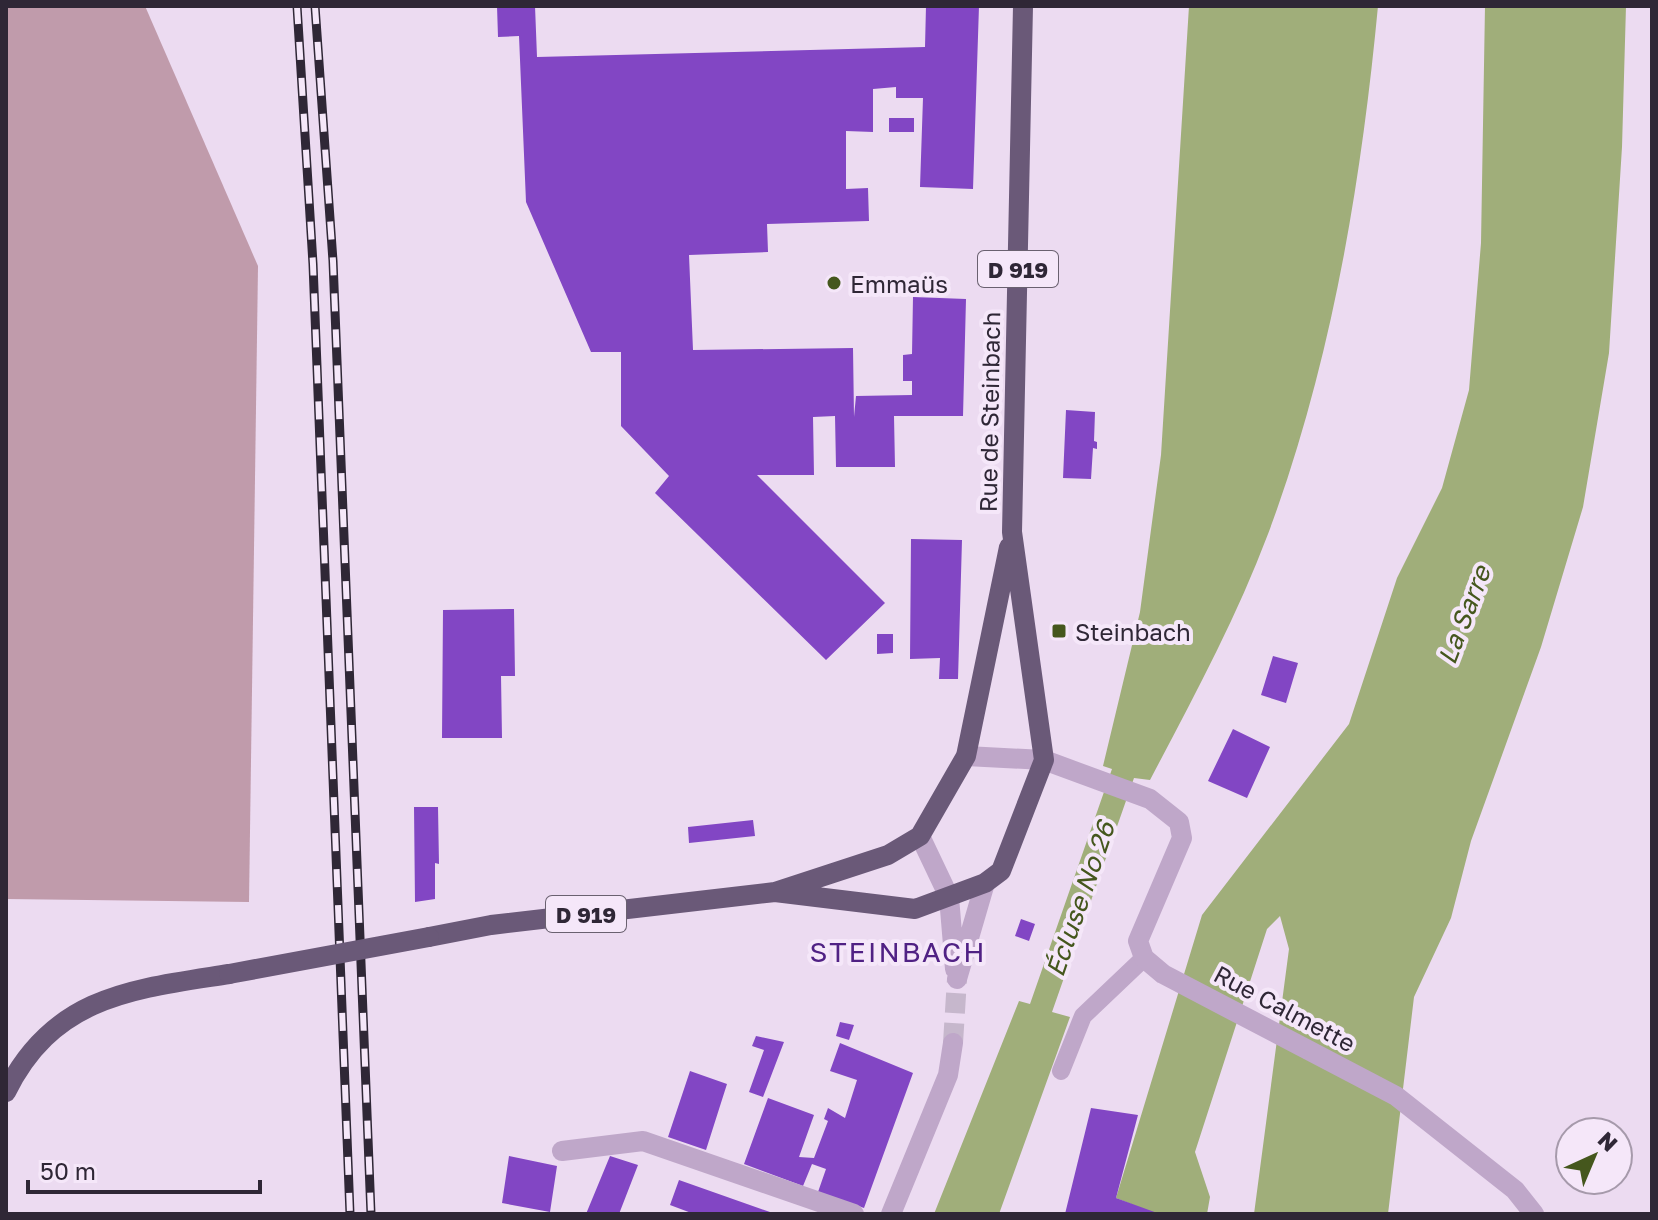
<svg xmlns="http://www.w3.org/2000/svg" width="1658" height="1220" font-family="'Golos Text',sans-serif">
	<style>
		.green { fill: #c09bab }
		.water { fill: #a0ae7a }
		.building { fill: #8246c4 }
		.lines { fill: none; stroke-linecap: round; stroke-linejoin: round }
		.tertiary-tunnel { stroke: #c6b7cc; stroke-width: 20; stroke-dasharray: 20 10; stroke-linecap: butt }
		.service { stroke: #bfa7c9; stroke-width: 18 }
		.minor { stroke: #bfa7c9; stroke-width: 20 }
		.tertiary { stroke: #bfa7c9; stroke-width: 20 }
		.primary { stroke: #6a5978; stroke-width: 20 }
		.rail-casing { stroke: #2f2736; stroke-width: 9 }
		.rail { stroke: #f5e7f9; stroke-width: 6; stroke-dasharray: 18; stroke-linecap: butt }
		.primary-bridge { stroke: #6a5978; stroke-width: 20 }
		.poi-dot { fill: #45571d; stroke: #f5e7f9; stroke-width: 3 }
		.labels { text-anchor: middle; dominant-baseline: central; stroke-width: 8; stroke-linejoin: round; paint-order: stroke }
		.shield { fill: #f5e7f9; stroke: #6a6170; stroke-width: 2 }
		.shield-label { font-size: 22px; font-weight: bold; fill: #2f2736 }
		.poi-label { font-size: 24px; fill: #2f2736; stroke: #f5e7f9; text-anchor: start }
		.street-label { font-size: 24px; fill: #2f2736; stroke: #f5e7f9 }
		.water-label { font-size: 26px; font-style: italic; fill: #45571d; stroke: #f5e7f9 }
		.quarter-label { font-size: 28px; letter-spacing: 2px; fill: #502184; stroke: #f5e7f9 }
	</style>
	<rect width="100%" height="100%" fill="#ecdbf1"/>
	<path class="green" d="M 6,6 L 145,6 L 258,266 L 249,902 L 6,899 Z"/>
	<path class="water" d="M 1189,6 L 1378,6 C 1361,185 1331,365 1268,534 C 1236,619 1192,700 1150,780 L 1134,778 L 1052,1012 L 1070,1017 L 999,1214 L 934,1214 L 1019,1001 L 1030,1004 L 1112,769 L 1103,766 L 1140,612 L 1161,455 Z
		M 1485,6 L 1626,6 L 1622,147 L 1609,353 L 1583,507 L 1541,647 L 1471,841 L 1451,918 L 1414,997 L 1388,1214 L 1254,1214 L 1289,949 L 1280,916 L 1267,929 L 1195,1152 L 1210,1197 L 1207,1214 L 1156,1214 L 1116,1198 L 1202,915 L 1349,724 L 1397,578 L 1442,488 L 1469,390 L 1481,243 Z"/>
	<path class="building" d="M 497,6 L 535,6 L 537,57 L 925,47 L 926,6 L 979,6 L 973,189 L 920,187 L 923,98 L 896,98 L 896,87 L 873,89 L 873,132 L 846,131 L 846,189 L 868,188 L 869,221 L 767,224 L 768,252 L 689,255 L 693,350 L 853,348 L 854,417 L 856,396 L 912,395 L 912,381 L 903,381 L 903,355 L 912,354 L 913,297 L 966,299 L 963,416 L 894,416 L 895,467 L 836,467 L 835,416 L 813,417 L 814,475 L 757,475 L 885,603 L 826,660 L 655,493 L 669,476 L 621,426 L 621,352 L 591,352 L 526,202 L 519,36 L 498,37 Z
		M 889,118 L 914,118 L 914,132 L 889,132 Z
		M 1066,410 L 1095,412 L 1094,441 L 1097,442 L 1097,449 L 1093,448 L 1091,479 L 1063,478 Z
		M 911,539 L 962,540 L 958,679 L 939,679 L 940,658 L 910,659 Z
		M 514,609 L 515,676 L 501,676 L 502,738 L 442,738 L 443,610 Z
		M 877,634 L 893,634 L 893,653 L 877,654 Z
		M 1273,656 L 1298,663 L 1286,703 L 1261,695 Z
		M 1233,729 L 1270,747 L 1247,798 L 1208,781 Z
		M 414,807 L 438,807 L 439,864 L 435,863 L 435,899 L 415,902 Z
		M 753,820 L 755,836 L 689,843 L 688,827 Z
		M 1021,919 L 1035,924 L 1029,941 L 1015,936 Z
		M 840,1022 L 854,1025 L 849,1040 L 836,1036 Z
		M 756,1036 L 784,1042 L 763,1097 L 749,1092 L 764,1050 L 752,1046 Z
		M 840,1043 L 913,1073 L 864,1208 L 818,1192 L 826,1169 L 812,1164 L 803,1186 L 744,1164 L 768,1098 L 814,1115 L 799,1157 L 814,1158 L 828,1121 L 824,1119 L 828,1108 L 845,1118 L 857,1080 L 830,1071 Z
		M 690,1071 L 727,1084 L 706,1150 L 668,1137 Z
		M 1091,1108 L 1138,1115 L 1116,1198 L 1160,1214 L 1065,1214 Z
		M 509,1156 L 557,1166 L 550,1212 L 502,1203 Z
		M 610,1156 L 638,1165 L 619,1214 L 586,1214 Z
		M 679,1180 L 770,1212 L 769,1214 L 694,1214 L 670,1205 Z"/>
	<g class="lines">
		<path class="tertiary-tunnel" d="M 953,1043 L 957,979"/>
		<path class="service" d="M 1061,1071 L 1083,1016 L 1144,958"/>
		<path class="minor" d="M 966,756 L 1044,760 L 1150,799 L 1179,822 L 1182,838 L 1138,941 L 1144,958 L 1163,974 L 1396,1096 L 1515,1190 L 1534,1214
			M 920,836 L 949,897
			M 562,1151 L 643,1141 L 854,1214"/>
		<path class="tertiary" d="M 949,897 L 955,969
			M 957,979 L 985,883
			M 891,1214 L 948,1075 L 953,1043"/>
		<path class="primary" d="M 775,892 L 915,909 L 985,883 L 1001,871 L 1044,760 L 1012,532 L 1023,6
			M 429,937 L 491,925 L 775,892 L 888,855 L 920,836 L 966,756 L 1009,547
			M 6,1092 C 54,995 134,989 229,974"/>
		<defs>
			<path id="rail" d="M 297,6 L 313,264 L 350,1214
				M 315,6 L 333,261 L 371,1214"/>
		</defs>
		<use href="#rail" class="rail-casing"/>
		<use href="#rail" class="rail"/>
		<path class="primary-bridge" d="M 229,974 L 429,937"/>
	</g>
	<g class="poi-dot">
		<circle cx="834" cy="283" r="8"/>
		<rect x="1051" y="623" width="16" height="16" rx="4"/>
	</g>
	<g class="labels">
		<g class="shield">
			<rect x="978" y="251" width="80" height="36" rx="6"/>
			<rect x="546" y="896" width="80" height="36" rx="6"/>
		</g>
		<g class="shield-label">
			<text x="1018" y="269">D 919</text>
			<text x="586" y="914">D 919</text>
		</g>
		<g class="poi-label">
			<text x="850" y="283">Emmaüs</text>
			<text x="1075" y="631">Steinbach</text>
		</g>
		<g class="street-label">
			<text transform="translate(989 412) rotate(-89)">Rue de Steinbach</text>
			<text transform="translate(1285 1008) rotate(28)">Rue Calmette</text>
		</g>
		<g class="water-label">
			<text transform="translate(1464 615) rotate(-69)">La Sarre</text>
			<text transform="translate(1080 899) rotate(-71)">Écluse No 26</text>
		</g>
		<g class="quarter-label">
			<text x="898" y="951">STEINBACH</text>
		</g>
	</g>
	<rect width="1658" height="1220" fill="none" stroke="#2f2736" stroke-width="16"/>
	<g transform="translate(1594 1156) rotate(44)"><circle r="38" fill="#f5e7f9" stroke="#a69aab" stroke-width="2"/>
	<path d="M0-6L14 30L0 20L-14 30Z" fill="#45571d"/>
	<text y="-12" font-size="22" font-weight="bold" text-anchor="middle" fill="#2f2736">N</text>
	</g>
	<path d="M28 1180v12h232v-12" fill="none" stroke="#2f2736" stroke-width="4"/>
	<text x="40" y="1180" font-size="24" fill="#2f2736" stroke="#f5e7f9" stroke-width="6" paint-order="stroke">50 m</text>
</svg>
